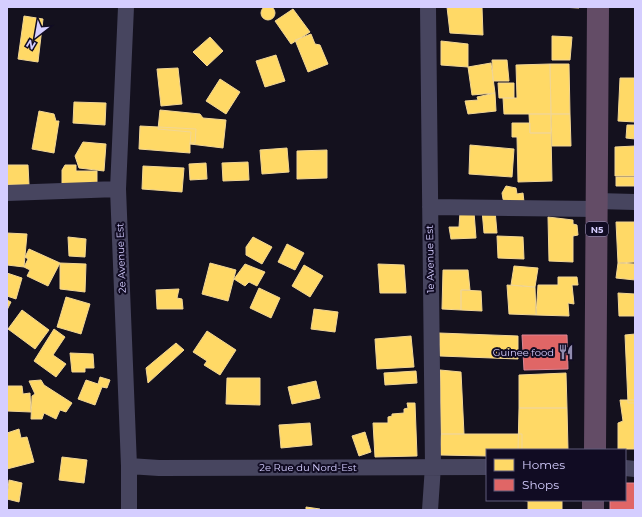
<svg xmlns="http://www.w3.org/2000/svg" width="642" height="517" font-family="Montserrat,sans-serif">
	<style>
		.homes { fill: #ffd966; stroke: #f2d694 }
		.shops { fill: #e06666; stroke: #dd8594 }
		.lines { fill: none; stroke-linecap: round; stroke-linejoin: round }
		.minor { stroke: #47455f; stroke-width: 16 }
		.highway { stroke: #634c66; stroke-width: 22 }
		.labels { text-anchor: middle; dominant-baseline: central; stroke-width: 4; stroke-linejoin: round; paint-order: stroke }
		.shield { fill: #110c23; stroke: #9a94bd; stroke-width: 1 }
		.shield-label { font-size: 9px; font-weight: bold; fill: #d5ceff }
		.street-label { font-size: 10px; fill: #d5ceff; stroke: #110c23 }
		.poi-label { font-size: 10px; fill: #d5ceff; stroke: #110c23; text-anchor: end }
	</style>
	<rect width="100%" height="100%" fill="#14111e"/>
	<path class="homes" d="M261 13a7 7 0 1 1 14 0a7 7 0 1 1-14 0Z
		M 447,7 L 482,7 L 483,35 L 450,33 Z
		M 560,7 L 579,7 L 579,8 Z
		M 293,9 L 310,32 L 291,44 L 275,21 Z
		M 24,16 L 43,19 L 38,62 L 18,59 Z
		M 311,34 L 315,44 L 320,45 L 328,64 L 308,72 L 295,40 Z
		M 552,36 L 572,37 L 570,60 L 552,60 Z
		M 210,37 L 223,51 L 207,66 L 193,52 Z
		M 441,41 L 468,44 L 468,67 L 441,65 Z
		M 276,55 L 285,81 L 265,87 L 256,61 Z
		M 492,60 L 507,60 L 509,81 L 493,81 Z
		M 491,63 L 495,93 L 472,95 L 468,67 Z
		M 550,64 L 551,114 L 504,114 L 503,98 L 517,98 L 516,65 Z
		M 550,64 L 569,64 L 570,114 L 551,114 Z
		M 178,68 L 182,104 L 161,106 L 157,69 Z
		M 620,78 L 635,78 L 635,122 L 618,121 Z
		M 220,79 L 240,92 L 226,114 L 206,101 Z
		M 498,83 L 514,83 L 514,98 L 499,98 Z
		M 495,93 L 496,111 L 468,114 L 465,101 L 478,100 L 477,97 Z
		M 74,102 L 106,103 L 105,125 L 73,123 Z
		M 160,110 L 200,114 L 203,118 L 226,120 L 223,148 L 190,144 L 191,132 L 158,129 Z
		M 39,111 L 54,114 L 56,121 L 59,121 L 54,153 L 32,149 Z
		M 529,114 L 551,114 L 551,133 L 530,133 Z
		M 551,114 L 570,114 L 571,146 L 552,146 Z
		M 512,123 L 530,123 L 530,133 L 551,133 L 552,181 L 518,182 L 517,137 L 512,137 Z
		M 627,125 L 635,125 L 635,139 L 626,138 Z
		M 140,126 L 196,129 L 195,143 L 190,143 L 190,153 L 139,149 Z
		M 83,142 L 106,144 L 104,171 L 79,168 L 75,156 Z
		M 470,145 L 514,149 L 512,177 L 469,174 Z
		M 635,146 L 635,176 L 615,176 L 615,147 Z
		M 287,148 L 289,172 L 262,174 L 260,150 Z
		M 327,150 L 327,178 L 297,179 L 297,151 Z
		M 248,162 L 249,180 L 223,181 L 222,163 Z
		M 206,163 L 207,179 L 190,180 L 189,164 Z
		M 7,165 L 28,165 L 29,185 L 7,185 Z
		M 65,165 L 76,165 L 76,171 L 97,171 L 97,187 L 62,188 L 62,170 Z
		M 143,166 L 184,168 L 182,192 L 142,189 Z
		M 616,177 L 635,177 L 635,186 L 616,186 Z
		M 506,186 L 516,188 L 517,194 L 523,193 L 524,202 L 506,205 L 503,199 L 502,193 Z
		M 482,210 L 495,210 L 497,233 L 484,233 Z
		M 460,212 L 474,212 L 476,238 L 451,239 L 449,227 L 459,227 Z
		M 548,217 L 573,220 L 573,224 L 577,225 L 578,235 L 573,236 L 573,262 L 549,261 Z
		M 616,222 L 635,222 L 635,262 L 618,263 Z
		M 7,233 L 27,234 L 24,267 L 7,265 Z
		M 497,236 L 523,237 L 524,259 L 498,258 Z
		M 68,237 L 86,239 L 85,257 L 69,256 Z
		M 253,237 L 272,247 L 262,264 L 246,255 L 246,247 Z
		M 287,244 L 304,253 L 295,270 L 278,262 Z
		M 29,249 L 60,263 L 48,286 L 27,276 L 30,270 L 24,267 L 28,259 L 25,257 Z
		M 60,263 L 86,264 L 85,292 L 60,289 Z
		M 210,263 L 236,270 L 228,301 L 202,294 Z
		M 618,263 L 635,264 L 635,280 L 616,278 Z
		M 245,264 L 265,272 L 257,286 L 249,282 L 245,286 L 234,279 Z
		M 378,264 L 404,265 L 406,293 L 380,293 Z
		M 304,265 L 323,276 L 310,297 L 292,286 Z
		M 514,266 L 538,268 L 535,287 L 511,285 Z
		M 443,270 L 468,270 L 470,290 L 461,290 L 461,310 L 442,309 Z
		M 7,273 L 22,278 L 16,299 L 7,296 Z
		M 558,277 L 577,277 L 578,285 L 572,285 L 574,304 L 568,303 L 569,316 L 536,315 L 538,285 L 558,285 Z
		M 507,285 L 535,287 L 536,315 L 509,314 Z
		M 259,288 L 280,298 L 271,318 L 250,308 Z
		M 179,289 L 177,298 L 182,299 L 183,309 L 157,309 L 156,290 Z
		M 461,290 L 481,291 L 482,311 L 461,310 Z
		M 618,293 L 635,294 L 635,316 L 619,316 Z
		M 66,297 L 90,304 L 81,334 L 57,327 Z
		M 7,300 L 11,302 L 7,310 Z
		M 314,309 L 338,312 L 335,332 L 311,329 Z
		M 22,310 L 49,330 L 35,349 L 8,329 Z
		M 54,329 L 65,337 L 53,355 L 66,364 L 56,377 L 34,361 Z
		M 207,331 L 236,350 L 220,375 L 204,365 L 207,361 L 193,352 Z
		M 439,333 L 518,336 L 518,359 L 440,356 Z
		M 635,334 L 635,403 L 628,403 L 625,335 Z
		M 411,336 L 414,367 L 377,369 L 375,339 Z
		M 176,343 L 184,350 L 148,383 L 146,368 Z
		M 70,353 L 93,354 L 94,368 L 85,368 L 85,372 L 72,372 Z
		M 440,370 L 461,372 L 464,434 L 441,434 Z
		M 416,371 L 417,383 L 385,385 L 384,373 Z
		M 566,373 L 567,408 L 519,408 L 519,375 Z
		M 100,377 L 110,380 L 107,388 L 102,387 L 95,405 L 78,399 L 86,380 L 98,384 Z
		M 227,378 L 260,378 L 260,405 L 226,404 Z
		M 41,380 L 44,385 L 72,403 L 66,412 L 60,410 L 56,419 L 44,413 L 42,419 L 31,419 L 32,396 L 35,394 L 29,381 Z
		M 316,381 L 320,398 L 292,404 L 288,387 Z
		M 7,386 L 22,386 L 23,394 L 30,393 L 31,412 L 7,411 Z
		M 620,400 L 635,400 L 634,449 L 618,449 L 618,423 L 623,421 Z
		M 407,403 L 415,403 L 417,456 L 375,457 L 373,423 L 388,423 L 388,417 L 392,416 L 392,414 L 404,413 L 404,409 L 408,408 Z
		M 519,408 L 567,408 L 568,450 L 518,450 Z
		M 310,423 L 312,445 L 281,448 L 279,425 Z
		M 19,429 L 21,438 L 27,437 L 34,462 L 7,469 L 7,433 Z
		M 365,432 L 371,452 L 359,456 L 352,436 Z
		M 441,434 L 522,434 L 522,450 L 487,450 L 487,456 L 440,455 Z
		M 62,457 L 87,460 L 84,483 L 59,480 Z
		M 9,480 L 22,483 L 19,502 L 7,499 Z
		M 520,500 L 562,500 L 562,510 L 528,510 L 528,501 Z
		M 306,507 L 320,509 L 320,510 L 306,510 Z"/>
	<path class="shops" d="M 522,335 L 567,335 L 568,369 L 524,370 Z
		M 625,483 L 635,483 L 635,510 L 610,510 L 610,500 L 625,500 Z"/>
	<g class="lines">
		<path class="minor" d="M 126,7 L 118,189 L 129,466 L 129,510
			M 428,7 L 433,466 L 430,510
			M 7,193 L 118,189
			M 597,201 L 635,202
			M 430,207 L 597,209
			M 129,466 L 159,468 L 487,467
			M 625,468 L 635,469"/>
		<path class="highway" d="M 595,450 L 598,7
			M 593,510 L 593,500"/>
	</g>
	<defs>
		<symbol id="restaurant-bare" viewBox="-9 -9 18 18"><path d="M-5-6h1v4h1v-4h1v4h1v-4h1v5L-1.5 .5V6h-2V.5L-5-1ZM5-6V6H3V1.5H1.5Q1.5-4 5-6Z" fill="#918cb0" stroke="#110c23" stroke-width="2.5" paint-order="stroke"/></symbol>
	</defs>
	<g fill-rule="evenodd">
		<use href="#restaurant-bare" x="555" y="341" width="22" height="22"/>
	</g>
	<g class="labels">
		<rect class="shield" x="586" y="222" width="22" height="14" rx="3"/>
		<g class="shield-label">
			<text x="597" y="229">N5</text>
		</g>
		<g class="street-label">
			<text transform="translate(121 258) rotate(-92)">2e Avenue Est</text>
			<text transform="translate(430 259) rotate(-91)">1e Avenue Est</text>
			<text x="308" y="467">2e Rue du Nord-Est</text>
		</g>
		<g class="poi-label">
			<text x="554" y="352">Guinee food</text>
		</g>
	</g>
	<rect width="642" height="517" fill="none" stroke="#d5ceff" stroke-width="16"/>
	<rect x="486" y="449" width="140" height="52" fill="#110c23" stroke="#5f5a7b"/>
	<rect x="494" y="459" width="20" height="12" fill="#ffd966" stroke="#5f5a7b"/>
	<text x="522" y="469" font-size="12" fill="#d5ceff">Homes</text>
	<rect x="494" y="479" width="20" height="12" fill="#e06666" stroke="#5f5a7b"/>
	<text x="522" y="489" font-size="12" fill="#d5ceff">Shops</text>
	<g transform="translate(36 36) rotate(211)" stroke="#110c23" stroke-width="3" paint-order="stroke">
	<path d="M0-3L7 15L0 10L-7 15Z" fill="#d5ceff"/>
	<text y="-6" font-size="11" font-weight="bold" text-anchor="middle" fill="#d5ceff">N</text>
	</g>
</svg>
